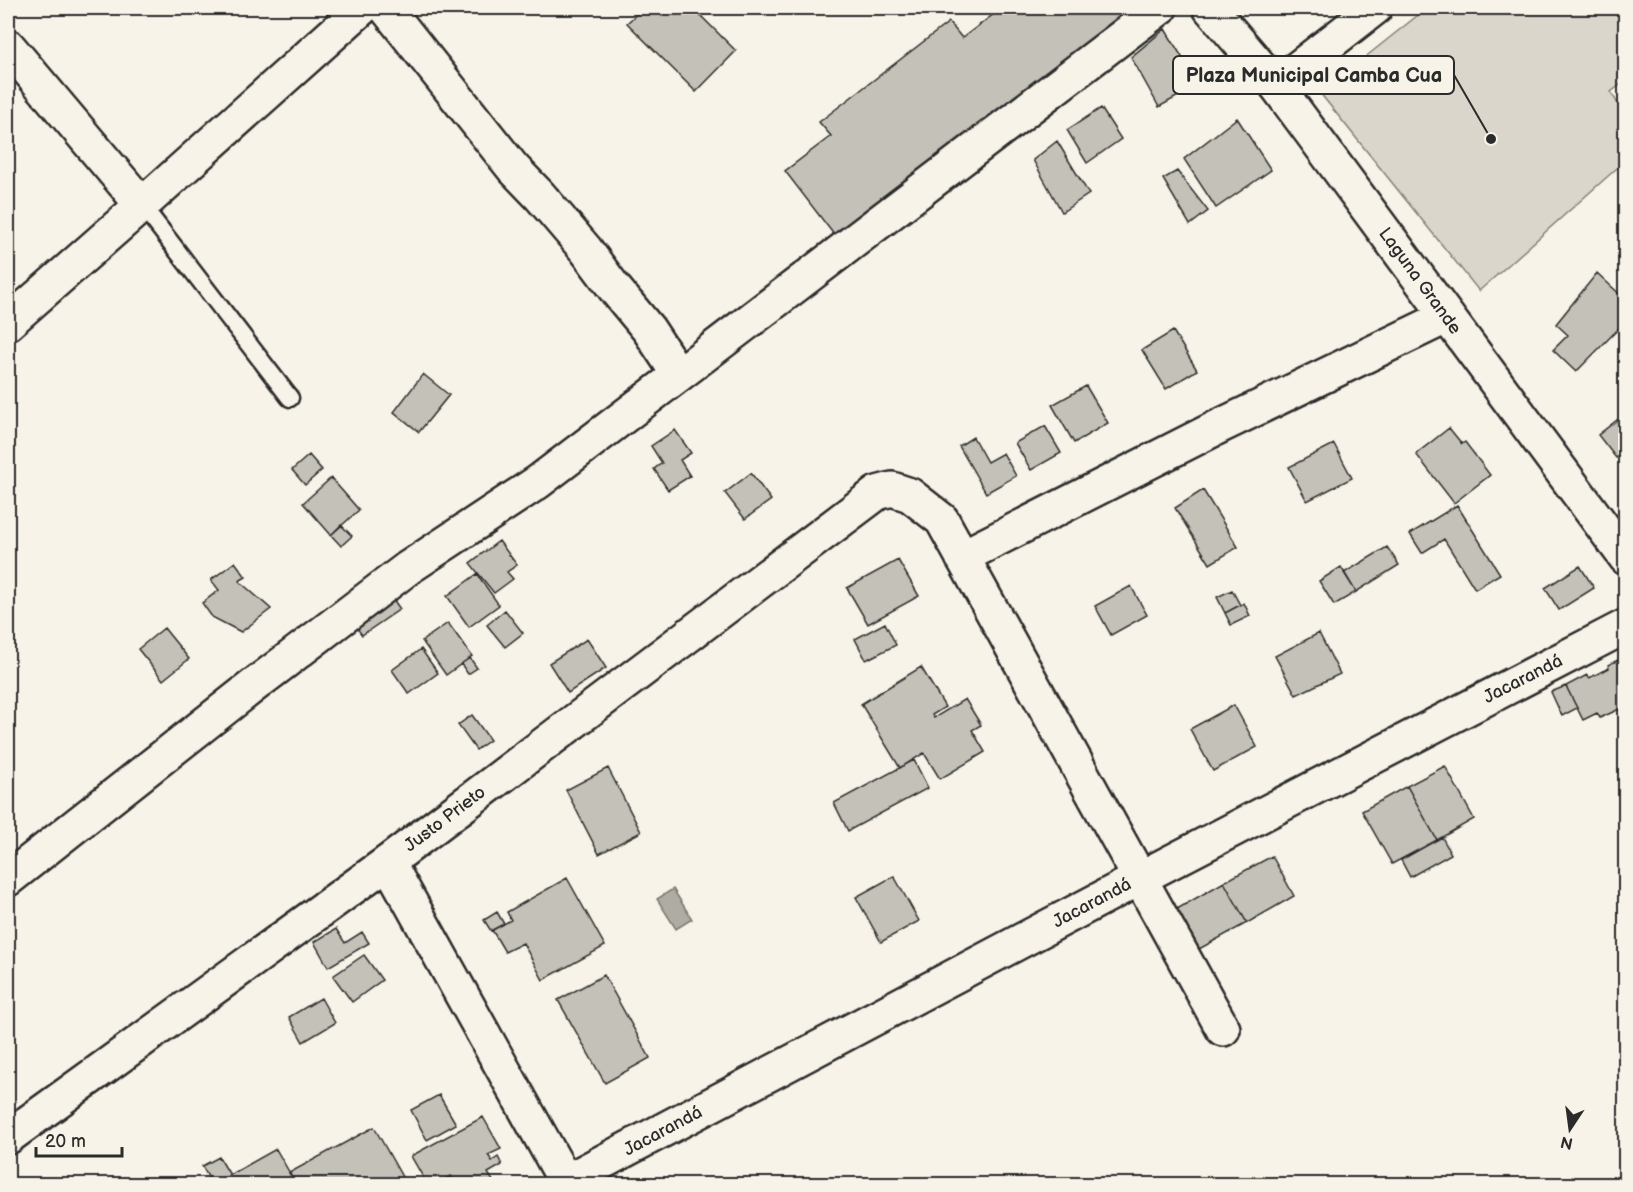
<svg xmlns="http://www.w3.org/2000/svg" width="1633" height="1192" font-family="'Balsamiq Sans',sans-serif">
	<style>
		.green { fill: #dad6cc; stroke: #82807c; stroke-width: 1.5 }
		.water { fill: #afaca4; stroke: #7a7874; stroke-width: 1.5 }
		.building { fill: #c4c1b9; stroke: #2b2b2b; stroke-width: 1.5 }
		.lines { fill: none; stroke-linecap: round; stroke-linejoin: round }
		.lane-casing { stroke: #2b2b2b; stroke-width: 21 }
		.street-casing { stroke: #2b2b2b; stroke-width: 38 }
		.secondary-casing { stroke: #2b2b2b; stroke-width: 38 }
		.lane { stroke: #f7f3e8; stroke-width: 16 }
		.street { stroke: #f7f3e8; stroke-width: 33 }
		.secondary { stroke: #f7f3e8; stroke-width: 33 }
		.labels { text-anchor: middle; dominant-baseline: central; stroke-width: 6; stroke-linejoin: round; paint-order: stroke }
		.street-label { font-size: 18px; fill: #2b2b2b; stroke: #f7f3e8 }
		.leader { fill: none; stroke: #2b2b2b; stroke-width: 2 }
		.callout-dot { fill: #2b2b2b; stroke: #f7f3e8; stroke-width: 2 }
		.callout { fill: #f7f3e8; stroke: #2b2b2b; stroke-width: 2 }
		.callout-label { font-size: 20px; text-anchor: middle; font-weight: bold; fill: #2b2b2b }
	</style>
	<rect width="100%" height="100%" fill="#f7f3e8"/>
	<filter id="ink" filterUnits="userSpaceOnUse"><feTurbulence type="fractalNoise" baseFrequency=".0167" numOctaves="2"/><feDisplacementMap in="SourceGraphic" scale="12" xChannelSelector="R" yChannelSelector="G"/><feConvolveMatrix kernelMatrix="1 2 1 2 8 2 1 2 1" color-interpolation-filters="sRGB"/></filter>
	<g filter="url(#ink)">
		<path class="green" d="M 1427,8 L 1625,8 L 1625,81 L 1611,92 L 1625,116 L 1625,161 L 1479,291 L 1320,93 Z"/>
		<path class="water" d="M 673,889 L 692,919 L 676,929 L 657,899 Z"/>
		<path class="building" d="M 643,8 L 693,8 L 736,51 L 696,92 L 627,23 Z
			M 1002,8 L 1131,8 L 835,236 L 785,171 L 831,136 L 819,122 L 949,22 L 962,38 Z
			M 1165,29 L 1185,62 L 1179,71 L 1196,86 L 1159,107 L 1131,57 Z
			M 1101,108 L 1121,139 L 1087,163 L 1067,130 Z
			M 1237,118 L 1271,170 L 1216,208 L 1184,159 Z
			M 1057,141 L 1089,194 L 1062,212 L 1033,160 Z
			M 1177,171 L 1208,211 L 1190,225 L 1163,179 Z
			M 1597,273 L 1626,300 L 1626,321 L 1576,372 L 1553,350 L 1568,335 L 1556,324 Z
			M 1173,331 L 1197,370 L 1166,389 L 1142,350 Z
			M 423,374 L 449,395 L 419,432 L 394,412 Z
			M 1086,386 L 1108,423 L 1074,443 L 1052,405 Z
			M 1626,413 L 1626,451 L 1616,458 L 1598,435 Z
			M 1045,426 L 1061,453 L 1031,470 L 1015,443 Z
			M 1449,428 L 1462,444 L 1465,442 L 1490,475 L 1454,503 L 1416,454 Z
			M 675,430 L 691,453 L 680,460 L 690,476 L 668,490 L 654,469 L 662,463 L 651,446 Z
			M 973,437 L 987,462 L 1003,453 L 1016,476 L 986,493 L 959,446 Z
			M 1334,444 L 1352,478 L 1307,501 L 1289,467 Z
			M 309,455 L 322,470 L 305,485 L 292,470 Z
			M 751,473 L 771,500 L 745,519 L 725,493 Z
			M 331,478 L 359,510 L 331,535 L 303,503 Z
			M 1203,490 L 1238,547 L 1210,564 L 1175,508 Z
			M 1457,505 L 1500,574 L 1475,589 L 1444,539 L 1422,553 L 1410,534 Z
			M 341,525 L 352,536 L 341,546 L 331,535 Z
			M 499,541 L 517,565 L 507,572 L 513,579 L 494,593 L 470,563 Z
			M 1387,547 L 1399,565 L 1356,592 L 1344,573 Z
			M 898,560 L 919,596 L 868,624 L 847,588 Z
			M 235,562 L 246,577 L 239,581 L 271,609 L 241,632 L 212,617 L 202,603 L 219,590 L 211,580 Z
			M 1580,566 L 1594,588 L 1559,610 L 1545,588 Z
			M 1341,567 L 1356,592 L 1334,605 L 1319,581 Z
			M 477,574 L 499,605 L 469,627 L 447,596 Z
			M 1131,586 L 1147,615 L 1111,635 L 1095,606 Z
			M 1232,590 L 1240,605 L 1225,613 L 1217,597 Z
			M 390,595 L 400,609 L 362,635 L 353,623 Z
			M 1244,603 L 1250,616 L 1231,625 L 1225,613 Z
			M 505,610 L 523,633 L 505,647 L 487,625 Z
			M 448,623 L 472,656 L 446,675 L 422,641 Z
			M 885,623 L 896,645 L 866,660 L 855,639 Z
			M 164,628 L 189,659 L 163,680 L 138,649 Z
			M 1319,633 L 1340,674 L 1296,695 L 1275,656 Z
			M 587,639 L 606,668 L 568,693 L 549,663 Z
			M 421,649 L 438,673 L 409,694 L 392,670 Z
			M 1626,656 L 1626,706 L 1600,718 L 1597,713 L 1583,720 L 1566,686 L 1587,675 L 1589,678 L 1609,668 L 1608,665 Z
			M 470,658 L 477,668 L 468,674 L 461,664 Z
			M 921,667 L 945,707 L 932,715 L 934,718 L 965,699 L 981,725 L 972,730 L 985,752 L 940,779 L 924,753 L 900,768 L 861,704 Z
			M 1566,686 L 1577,708 L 1562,716 L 1551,692 Z
			M 1234,705 L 1257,747 L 1213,771 L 1190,729 Z
			M 472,715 L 490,740 L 476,750 L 458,725 Z
			M 914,760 L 928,788 L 848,831 L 834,803 Z
			M 1445,766 L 1474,819 L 1437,840 L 1407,786 Z
			M 608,768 L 641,832 L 599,854 L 566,790 Z
			M 1407,786 L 1437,840 L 1392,864 L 1362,811 Z
			M 1442,837 L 1451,854 L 1410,877 L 1401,860 Z
			M 1272,856 L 1294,896 L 1247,923 L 1224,882 Z
			M 894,876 L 919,921 L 881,942 L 856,897 Z
			M 567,878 L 605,946 L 543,980 L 523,943 L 505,952 L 492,930 L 511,920 L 507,912 Z
			M 1224,882 L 1247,923 L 1199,949 L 1177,909 Z
			M 497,912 L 504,924 L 491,931 L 484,920 Z
			M 336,929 L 345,943 L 362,932 L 369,943 L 328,967 L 314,942 Z
			M 364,955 L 382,980 L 352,1002 L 333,976 Z
			M 604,975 L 650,1058 L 605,1083 L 558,1000 Z
			M 321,998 L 335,1023 L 303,1042 L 289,1017 Z
			M 439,1095 L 456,1124 L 427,1140 L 411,1110 Z
			M 483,1117 L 501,1149 L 488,1155 L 492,1161 L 498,1157 L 502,1165 L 488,1173 L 495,1184 L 456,1184 L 451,1176 L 435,1184 L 427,1184 L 411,1156 Z
			M 374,1127 L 406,1184 L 296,1184 L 289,1173 Z
			M 276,1149 L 296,1184 L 212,1184 L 230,1175 Z
			M 219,1157 L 230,1175 L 212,1184 L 202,1166 Z"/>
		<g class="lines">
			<defs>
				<path id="lane" d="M 142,205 L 290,398"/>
				<path id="street" d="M 386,8 L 513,168 L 540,196 L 586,250 L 615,289 L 649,330 L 678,374
					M 8,46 L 142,205
					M 1276,85 L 1375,8
					M 8,323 L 142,205 L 362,8
					M 962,557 L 1218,427 L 1446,317
					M 388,862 L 567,1184
					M 8,879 L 253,686 L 408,568 L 538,482 L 1160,8
					M 8,1137 L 388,862 L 877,493 L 892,489 L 910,495 L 942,520 L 1223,1029"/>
				<path id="secondary" d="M 1210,8 L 1276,85 L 1626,558
					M 561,1184 L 1140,878 L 1626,626"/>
			</defs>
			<use href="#lane" class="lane-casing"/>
			<use href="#street" class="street-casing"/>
			<use href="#secondary" class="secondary-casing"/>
			<use href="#lane" class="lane"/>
			<use href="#street" class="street"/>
			<use href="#secondary" class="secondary"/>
		</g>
	</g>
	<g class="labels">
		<g class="street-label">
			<text transform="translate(1420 281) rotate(54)">Laguna Grande</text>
			<text transform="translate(1523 679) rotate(-27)">Jacarandá</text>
			<text transform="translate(445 819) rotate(-37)">Justo Prieto</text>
			<text transform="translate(1092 903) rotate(-28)">Jacarandá</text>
			<text transform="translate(663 1131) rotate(-28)">Jacarandá</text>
		</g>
	</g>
	<path class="leader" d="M1491 139L1454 75"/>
	<circle class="callout-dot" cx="1491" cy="139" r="6"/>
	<rect class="callout" x="1173" y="56" width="281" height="38" rx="6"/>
	<g class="callout-label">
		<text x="1314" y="82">Plaza Municipal Camba Cua</text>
	</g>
	<rect width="1633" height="1192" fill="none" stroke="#f7f3e8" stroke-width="30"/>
	<rect x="15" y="15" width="1603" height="1162" fill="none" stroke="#2b2b2b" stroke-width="2" filter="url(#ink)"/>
	<g transform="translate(1570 1129) rotate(193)" stroke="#f7f3e8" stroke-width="4.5" paint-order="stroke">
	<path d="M0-4.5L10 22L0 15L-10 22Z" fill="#2b2b2b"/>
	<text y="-9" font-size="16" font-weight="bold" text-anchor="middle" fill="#2b2b2b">N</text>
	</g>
	<path d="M36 1147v9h86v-9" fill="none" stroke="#2b2b2b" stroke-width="3"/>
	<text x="45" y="1147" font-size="18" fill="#2b2b2b" stroke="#f7f3e8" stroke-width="4.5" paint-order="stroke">20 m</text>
</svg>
